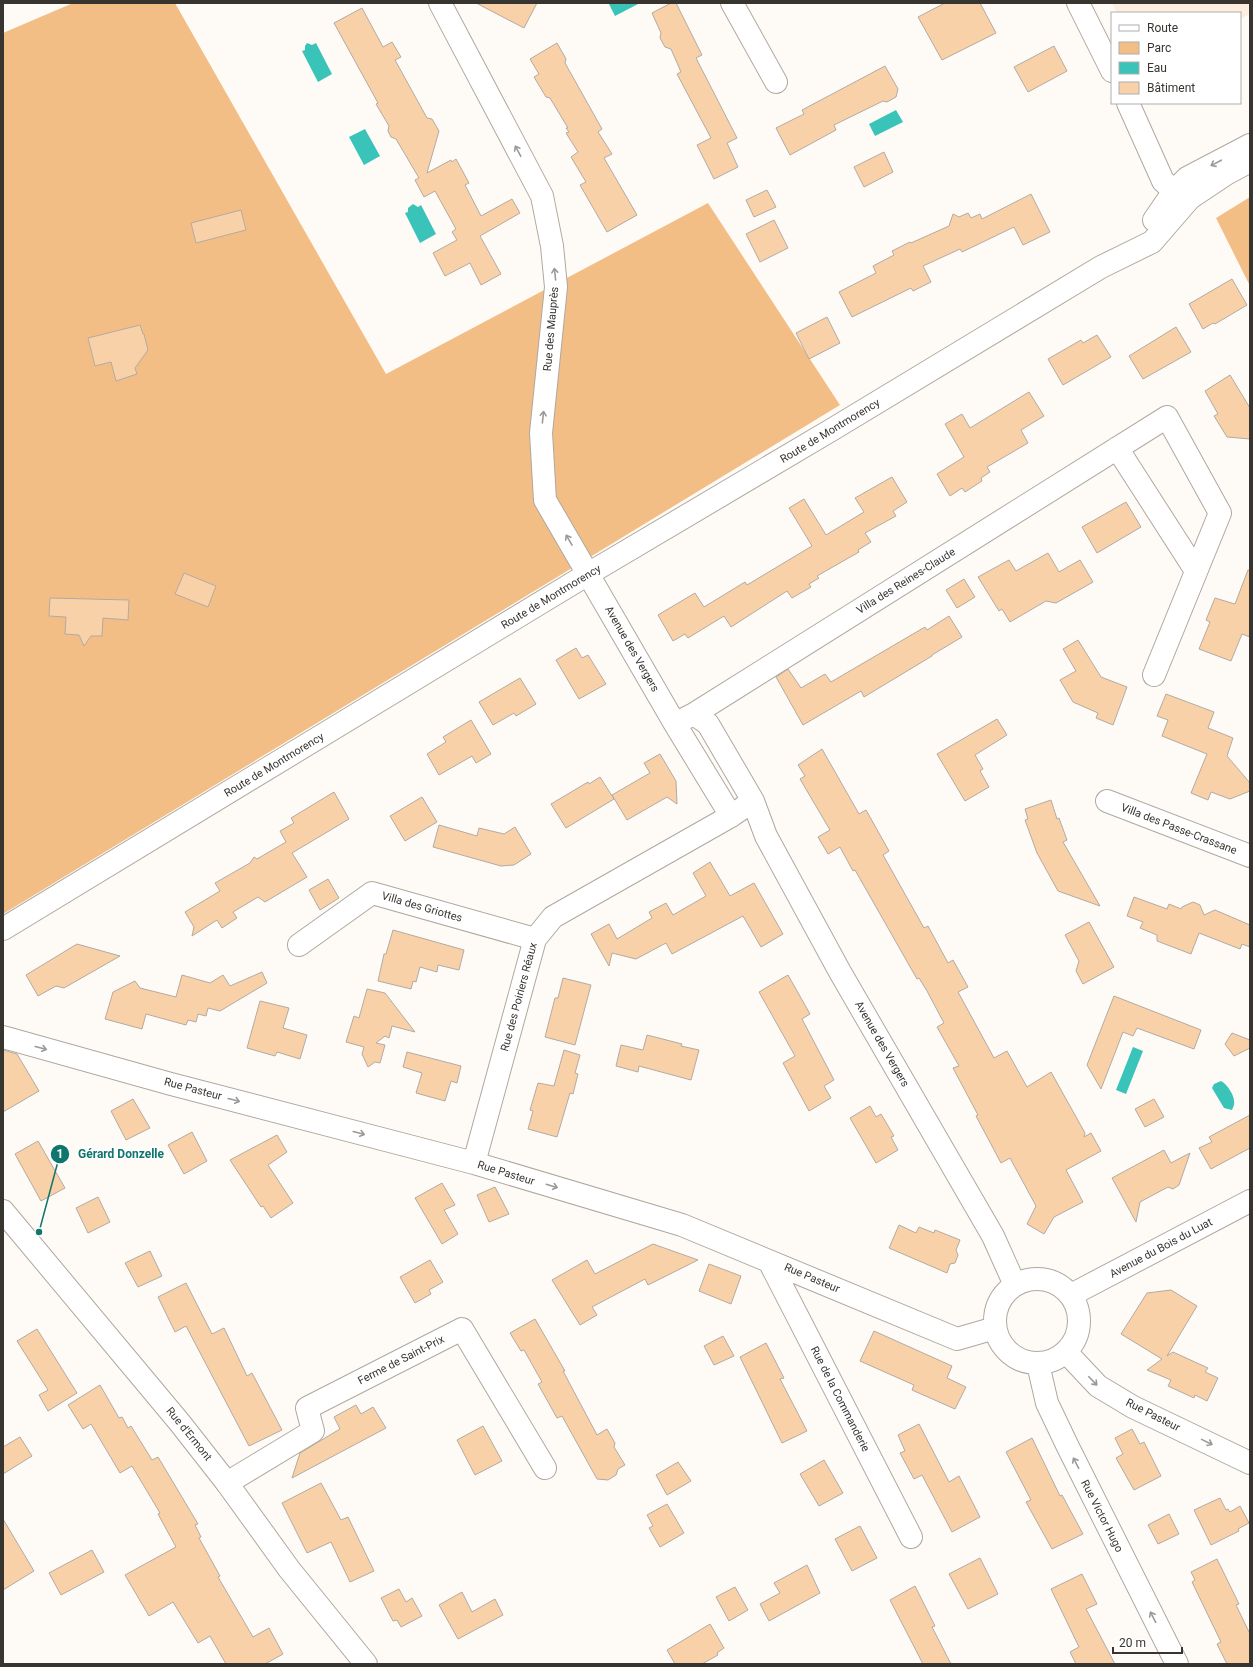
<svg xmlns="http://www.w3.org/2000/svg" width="1253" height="1667" font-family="Roboto,sans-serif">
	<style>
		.built { fill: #fdeedf }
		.green { fill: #f3be86 }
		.water { fill: #3ac4b9 }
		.building { fill: #f9d1a9; stroke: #b3aaa2 }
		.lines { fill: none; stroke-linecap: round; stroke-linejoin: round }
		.street-casing { stroke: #b0a89f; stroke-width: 24 }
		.secondary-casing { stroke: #b0a89f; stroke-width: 24 }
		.street { stroke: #fff; stroke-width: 22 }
		.secondary { stroke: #fff; stroke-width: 22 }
		.oneway { stroke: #9c9a98 }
		.labels { text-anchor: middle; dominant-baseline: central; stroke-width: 3; stroke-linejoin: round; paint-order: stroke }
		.street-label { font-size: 11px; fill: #383531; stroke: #fff }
		.leader { fill: none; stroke: #0f766e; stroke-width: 1.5 }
		.callout-dot { fill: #0f766e; stroke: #fff; stroke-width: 1.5 }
		.mark-label { font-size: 12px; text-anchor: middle; font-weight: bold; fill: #fff }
		.callout-label { font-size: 12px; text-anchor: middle; font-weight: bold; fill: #0f766e; stroke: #fff; stroke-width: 3; stroke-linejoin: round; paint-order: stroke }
	</style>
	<rect width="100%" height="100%" fill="#fefbf7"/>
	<path class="built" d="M 1112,3 L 1250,3 L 1250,14 L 1240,19 L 1240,13 L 1117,13 Z"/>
	<path class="green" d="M 73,3 L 175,3 L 386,374 L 708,203 L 840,405 L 3,914 L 3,33 Z
		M 1250,197 L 1250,286 L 1216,218 Z"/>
	<path class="water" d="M 611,3 L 638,3 L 638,4 L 615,16 L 609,4 Z
		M 307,43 L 312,45 L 316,43 L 332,74 L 318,82 L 302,51 L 305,50 L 305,46 Z
		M 896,110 L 903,122 L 875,136 L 869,124 Z
		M 365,129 L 380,156 L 364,165 L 349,137 Z
		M 413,204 L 418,207 L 421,205 L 436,234 L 420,243 L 405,213 L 408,212 L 408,208 Z
		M 1133,1047 L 1143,1051 L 1126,1094 L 1116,1090 Z
		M 1221,1081 C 1227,1084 1234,1095 1234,1101 C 1235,1104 1233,1107 1232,1110 L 1224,1108 L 1212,1088 L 1214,1084 Z"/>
	<path class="building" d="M 476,3 L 537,3 L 524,28 Z
		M 671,3 L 676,3 L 702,55 L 696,58 L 737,138 L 727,143 L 738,167 L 714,179 L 697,145 L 711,138 L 677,74 L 681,72 L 671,49 L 665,47 L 660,38 L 661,33 L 652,13 Z
		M 945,3 L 980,3 L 996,33 L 942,60 L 918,17 Z
		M 362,8 L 383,47 L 392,42 L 401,57 L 395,60 L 427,118 L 432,119 L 439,131 L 427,173 L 451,160 L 452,162 L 456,159 L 469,183 L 465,185 L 481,216 L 512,199 L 520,213 L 480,236 L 501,274 L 481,285 L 470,263 L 445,276 L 433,253 L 457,240 L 452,232 L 456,229 L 435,191 L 424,197 L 415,180 L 419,178 L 396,139 L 391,137 L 388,131 L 389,126 L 376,104 L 378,103 L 334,23 Z
		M 557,43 L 566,59 L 565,63 L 602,129 L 598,132 L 612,154 L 604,158 L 637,215 L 607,232 L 580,185 L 586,182 L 571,157 L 578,152 L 566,133 L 569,132 L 566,128 L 568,128 L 550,98 L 546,97 L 534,77 L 539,74 L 530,59 Z
		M 1054,46 L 1067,71 L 1028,92 L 1014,67 Z
		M 885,66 L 898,89 L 896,97 L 887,102 L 883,101 L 834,125 L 836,130 L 790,155 L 776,128 L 804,114 L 802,110 Z
		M 884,152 L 893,172 L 864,187 L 854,167 Z
		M 767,190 L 776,207 L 754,217 L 746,200 Z
		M 1031,194 L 1050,232 L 1023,245 L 1014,227 L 962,252 L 960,249 L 923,266 L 931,282 L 913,291 L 911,288 L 852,317 L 839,292 L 876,273 L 873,266 L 894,255 L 892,251 L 910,242 L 911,243 L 949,226 L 953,214 L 959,217 L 968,213 L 971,218 L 980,214 L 982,219 Z
		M 241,210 L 246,230 L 196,243 L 191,223 Z
		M 774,220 L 788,248 L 760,262 L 746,234 Z
		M 1232,279 L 1247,305 L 1215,324 L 1213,323 L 1203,329 L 1189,304 Z
		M 827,317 L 840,343 L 809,359 L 796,333 Z
		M 140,325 L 143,334 L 144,334 L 148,350 L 135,368 L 137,374 L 116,381 L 111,362 L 95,366 L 88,338 Z
		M 1176,327 L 1191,352 L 1143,379 L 1129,356 Z
		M 1097,335 L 1111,357 L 1063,385 L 1048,359 L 1081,340 L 1083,343 Z
		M 1230,375 L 1250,408 L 1250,439 L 1227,437 L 1214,416 L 1218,414 L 1205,391 Z
		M 1029,392 L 1044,416 L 1021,430 L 1028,443 L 987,467 L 990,472 L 981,478 L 982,481 L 965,492 L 962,488 L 950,496 L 937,474 L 964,457 L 945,424 L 962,414 L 970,428 Z
		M 892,477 L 907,502 L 893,511 L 896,516 L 865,533 L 871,542 L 858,550 L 859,552 L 817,576 L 819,578 L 809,584 L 811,587 L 792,598 L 787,591 L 731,627 L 724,616 L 688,638 L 685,634 L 673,641 L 658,615 L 695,593 L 704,607 L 745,582 L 747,585 L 812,546 L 789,508 L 804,499 L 826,535 L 864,512 L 855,498 Z
		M 1126,502 L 1141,527 L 1097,553 L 1082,527 Z
		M 1048,553 L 1059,572 L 1080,560 L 1093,582 L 1056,603 L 1046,601 L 1010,622 L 1002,609 L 999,611 L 978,577 L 1009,560 L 1016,571 Z
		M 1248,570 L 1250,570 L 1250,637 L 1242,634 L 1231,661 L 1199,649 L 1210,622 L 1206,620 L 1215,598 L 1235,604 Z
		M 184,573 L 216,586 L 208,607 L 175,594 Z
		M 964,579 L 975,597 L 957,608 L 946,590 Z
		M 50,598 L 129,600 L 128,620 L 103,618 L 102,636 L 91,636 L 84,646 L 79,635 L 65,634 L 66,617 L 49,616 Z
		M 949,616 L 962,637 L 932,655 L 932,656 L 864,697 L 861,691 L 803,725 L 776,677 L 788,669 L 801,688 L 825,674 L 831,682 L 925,627 L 927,630 Z
		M 1078,640 L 1101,677 L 1127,687 L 1113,725 L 1096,718 L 1098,713 L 1073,702 L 1060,680 L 1076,671 L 1063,649 Z
		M 576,648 L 582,658 L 588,655 L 606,684 L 579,699 L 556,660 Z
		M 520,678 L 536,704 L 516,716 L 514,713 L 493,725 L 479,702 Z
		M 1166,694 L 1214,712 L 1208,728 L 1233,738 L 1227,756 L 1250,783 L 1250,791 L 1230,799 L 1211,792 L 1208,800 L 1191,793 L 1207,754 L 1162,736 L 1168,720 L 1157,716 Z
		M 997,719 L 1007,735 L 975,755 L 983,769 L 980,771 L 989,787 L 965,801 L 937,754 Z
		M 471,720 L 491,754 L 476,763 L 472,756 L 439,775 L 427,754 L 446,742 L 443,737 Z
		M 822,749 L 859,814 L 866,810 L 889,851 L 883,855 L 924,928 L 928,926 L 948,963 L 953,960 L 968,987 L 958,992 L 994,1058 L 1007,1051 L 1027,1087 L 1051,1072 L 1085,1133 L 1084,1137 L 1091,1133 L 1101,1151 L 1066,1170 L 1083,1202 L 1054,1217 L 1044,1234 L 1027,1224 L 1036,1206 L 1010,1158 L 1001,1163 L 976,1116 L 978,1115 L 953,1068 L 959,1066 L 937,1027 L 944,1023 L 927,991 L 919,978 L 917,979 L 855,870 L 853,871 L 840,847 L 828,854 L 818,837 L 830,830 L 800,779 L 805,776 L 798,765 Z
		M 660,754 L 676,781 L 677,804 L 667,797 L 627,820 L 612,795 L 650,773 L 644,763 Z
		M 600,777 L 614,799 L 566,828 L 551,804 L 588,782 L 589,784 Z
		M 334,792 L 349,819 L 292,853 L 307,877 L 265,902 L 258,897 L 233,912 L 237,918 L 222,928 L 217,920 L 192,936 L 194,927 L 185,912 L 220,891 L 215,883 L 250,863 L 254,857 L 257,859 L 286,842 L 280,831 L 294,823 L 291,818 Z
		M 422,797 L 437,822 L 405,841 L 390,816 Z
		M 1051,800 L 1057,819 L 1059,818 L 1067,840 L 1063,842 L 1100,906 L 1058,891 L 1037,853 L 1025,820 L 1028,819 L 1025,809 Z
		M 439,825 L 477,836 L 479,828 L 504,834 L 515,827 L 531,854 L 514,865 L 501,866 L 433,847 Z
		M 710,862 L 730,896 L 754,883 L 783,934 L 761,947 L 743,916 L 672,954 L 666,943 L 636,959 L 612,953 L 609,966 L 591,934 L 609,924 L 617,939 L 652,918 L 649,912 L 666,903 L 673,915 L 706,896 L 693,873 Z
		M 328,879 L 339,898 L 320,910 L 309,890 Z
		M 1134,897 L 1167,909 L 1169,904 L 1181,909 L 1182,907 L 1193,902 L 1200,905 L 1204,915 L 1215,910 L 1250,925 L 1250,947 L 1242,944 L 1240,949 L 1199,933 L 1191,954 L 1157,941 L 1157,935 L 1140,928 L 1143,922 L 1127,916 Z
		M 1089,922 L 1114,967 L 1083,984 L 1076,971 L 1079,961 L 1065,935 Z
		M 393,930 L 464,950 L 459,970 L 438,965 L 437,972 L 420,967 L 416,982 L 413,981 L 411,989 L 378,981 L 384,954 L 386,954 Z
		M 77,944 L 120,956 L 64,988 L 56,986 L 38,996 L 26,975 Z
		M 262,972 L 267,983 L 220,1011 L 208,1008 L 206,1016 L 198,1014 L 196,1022 L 188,1020 L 186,1025 L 146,1014 L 142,1029 L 105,1019 L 113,992 L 135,981 L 140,988 L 176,997 L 182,975 L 210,983 L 223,975 L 230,986 Z
		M 788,975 L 810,1014 L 802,1019 L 834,1080 L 824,1086 L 831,1098 L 809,1111 L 783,1063 L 795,1056 L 759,992 Z
		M 563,978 L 591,985 L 575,1045 L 545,1037 L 555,998 L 558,998 Z
		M 367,989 L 385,993 L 415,1032 L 392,1026 L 389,1038 L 385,1036 L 376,1043 L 385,1045 L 380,1063 L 375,1062 L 368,1067 L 362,1054 L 364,1047 L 346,1042 L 354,1016 L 359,1018 Z
		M 1114,996 L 1201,1030 L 1194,1049 L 1137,1028 L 1133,1036 L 1123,1032 L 1101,1089 L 1087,1065 Z
		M 260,1001 L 289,1008 L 283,1028 L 307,1035 L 300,1059 L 277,1052 L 275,1056 L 247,1048 Z
		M 1232,1033 L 1250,1040 L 1250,1048 L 1234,1056 L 1225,1044 Z
		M 647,1035 L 682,1044 L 681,1046 L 699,1050 L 691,1080 L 639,1066 L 638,1072 L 616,1066 L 621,1045 L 643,1050 Z
		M 3,1050 L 17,1054 L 39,1091 L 3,1112 Z
		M 564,1050 L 580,1055 L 575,1073 L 578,1074 L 573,1094 L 570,1093 L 557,1137 L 528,1129 L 533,1111 L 530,1110 L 538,1083 L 554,1086 Z
		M 407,1052 L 461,1066 L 457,1083 L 451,1081 L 445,1101 L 416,1093 L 422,1073 L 403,1067 Z
		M 133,1099 L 150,1128 L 126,1140 L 111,1111 Z
		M 1154,1099 L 1164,1117 L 1145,1127 L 1135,1109 Z
		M 870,1106 L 876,1117 L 881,1114 L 894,1136 L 891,1137 L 898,1150 L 876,1163 L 850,1118 Z
		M 1250,1115 L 1250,1148 L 1211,1169 L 1199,1148 L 1212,1142 L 1209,1137 Z
		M 192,1132 L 207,1161 L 184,1174 L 168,1145 Z
		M 277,1135 L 287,1152 L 268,1165 L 293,1203 L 271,1218 L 263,1206 L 261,1207 L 230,1160 Z
		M 38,1141 L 65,1188 L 41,1201 L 15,1154 Z
		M 1164,1150 L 1171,1163 L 1190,1153 L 1179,1185 L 1173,1189 L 1168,1187 L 1140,1202 L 1136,1222 L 1112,1178 Z
		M 442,1183 L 455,1205 L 444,1210 L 458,1234 L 442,1244 L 415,1198 Z
		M 495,1187 L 509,1214 L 489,1222 L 477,1195 Z
		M 98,1197 L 110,1222 L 88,1233 L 76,1208 Z
		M 899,1225 L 916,1233 L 919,1227 L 934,1233 L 935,1230 L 960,1240 L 956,1250 L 958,1255 L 955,1263 L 950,1264 L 947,1273 L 889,1248 Z
		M 653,1244 L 698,1260 L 648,1285 L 645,1279 L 592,1307 L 597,1315 L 580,1325 L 552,1280 L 587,1260 L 595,1274 Z
		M 150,1251 L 162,1276 L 138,1287 L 125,1263 Z
		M 430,1260 L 443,1282 L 429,1290 L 431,1294 L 415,1303 L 400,1277 Z
		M 709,1264 L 741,1276 L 731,1304 L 699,1291 Z
		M 186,1283 L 212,1334 L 224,1328 L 247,1376 L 252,1373 L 282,1430 L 249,1446 L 186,1326 L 175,1332 L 158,1297 Z
		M 1171,1290 L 1197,1306 L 1167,1356 L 1173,1352 L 1208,1368 L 1205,1372 L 1218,1378 L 1207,1401 L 1195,1395 L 1194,1398 L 1168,1386 L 1171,1380 L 1147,1370 L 1162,1359 L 1121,1334 L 1147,1293 Z
		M 535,1319 L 565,1371 L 563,1371 L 597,1435 L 607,1429 L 615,1443 L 614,1447 L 625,1465 L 618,1469 L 616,1475 L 608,1480 L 597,1479 L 562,1416 L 557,1418 L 538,1384 L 542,1382 L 524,1350 L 521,1351 L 510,1333 Z
		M 37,1329 L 77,1393 L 48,1411 L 39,1395 L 48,1390 L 17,1341 Z
		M 874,1331 L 952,1366 L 947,1378 L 966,1387 L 955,1409 L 912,1390 L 914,1385 L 860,1361 Z
		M 723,1336 L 734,1356 L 714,1365 L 704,1346 Z
		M 766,1343 L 784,1378 L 780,1379 L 807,1431 L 782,1443 L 740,1357 Z
		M 100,1385 L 119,1418 L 122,1417 L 128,1428 L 131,1426 L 152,1460 L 158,1457 L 198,1524 L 195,1525 L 201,1537 L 199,1538 L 220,1576 L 218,1577 L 253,1637 L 269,1628 L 283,1654 L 265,1664 L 226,1664 L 210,1636 L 198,1643 L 173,1602 L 149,1616 L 125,1575 L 176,1547 L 158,1514 L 160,1513 L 132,1466 L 120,1473 L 91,1424 L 83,1429 L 68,1405 Z
		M 356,1405 L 361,1414 L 373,1407 L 386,1428 L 292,1478 L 300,1453 L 340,1429 L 334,1417 Z
		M 919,1424 L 949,1482 L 959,1476 L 980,1517 L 952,1532 L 922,1475 L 914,1479 L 900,1453 L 905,1451 L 898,1435 Z
		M 483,1426 L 502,1461 L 475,1475 L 457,1440 Z
		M 1132,1429 L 1140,1444 L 1144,1442 L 1161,1476 L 1134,1490 L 1116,1458 L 1123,1454 L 1115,1438 Z
		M 20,1437 L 32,1456 L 3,1474 L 3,1447 Z
		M 1032,1438 L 1060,1496 L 1062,1495 L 1083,1534 L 1052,1549 L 1026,1502 L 1031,1500 L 1006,1452 Z
		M 824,1460 L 843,1493 L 819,1506 L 800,1474 Z
		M 678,1462 L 691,1481 L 667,1495 L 656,1475 Z
		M 321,1483 L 341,1520 L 348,1517 L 374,1571 L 350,1582 L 331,1542 L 307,1553 L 282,1503 Z
		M 1220,1498 L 1226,1510 L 1228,1509 L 1230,1512 L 1240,1506 L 1249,1523 L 1238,1529 L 1239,1531 L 1211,1545 L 1194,1510 Z
		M 667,1504 L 684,1533 L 660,1547 L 649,1528 L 653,1526 L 647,1515 Z
		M 1169,1514 L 1179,1534 L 1158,1544 L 1148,1525 Z
		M 3,1519 L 34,1571 L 3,1590 Z
		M 860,1526 L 877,1558 L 852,1571 L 835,1539 Z
		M 92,1550 L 104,1572 L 61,1595 L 49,1573 Z
		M 980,1558 L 998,1594 L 968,1609 L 949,1574 Z
		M 1217,1559 L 1239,1604 L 1236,1605 L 1250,1634 L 1250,1664 L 1227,1664 L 1217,1644 L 1221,1642 L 1192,1582 L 1195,1580 L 1191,1572 Z
		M 807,1565 L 820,1593 L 769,1621 L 760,1604 L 780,1593 L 774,1583 Z
		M 1082,1574 L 1097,1604 L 1086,1609 L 1115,1664 L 1076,1664 L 1070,1652 L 1079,1647 L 1051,1589 Z
		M 915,1586 L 935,1626 L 932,1627 L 951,1664 L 923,1664 L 890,1600 Z
		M 735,1587 L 748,1610 L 729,1621 L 716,1597 Z
		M 399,1589 L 406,1602 L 412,1598 L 422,1616 L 401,1627 L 397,1620 L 393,1621 L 381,1598 Z
		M 462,1592 L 472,1612 L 495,1599 L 503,1615 L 458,1639 L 439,1605 Z
		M 710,1624 L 724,1648 L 717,1653 L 718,1655 L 702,1664 L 675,1664 L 667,1650 Z"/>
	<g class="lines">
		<defs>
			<path id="street" d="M 440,3 L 542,196 L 552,246 L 556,287 L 541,433 L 545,500 L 675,724 L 731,816 L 753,801
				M 732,3 L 776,82
				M 1078,3 L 1112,71
				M 1128,103 L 1163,181 L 1174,191 L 1190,198
				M 1117,448 L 1196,571
				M 694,714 L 1167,417 L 1220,513 L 1154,675
				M 682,720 L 694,714 L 708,724 L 753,801 L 766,836 L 840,972 L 993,1236 L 1015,1285
				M 1107,801 L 1250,856
				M 299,945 L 372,893 L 535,939
				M 3,1037 L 171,1084 L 474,1163 L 682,1225 L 957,1339 L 995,1328
				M 474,1163 L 535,939 L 553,917 L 731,816
				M 769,1261 L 911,1537
				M995 1321a42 42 0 1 1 84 0a42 42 0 1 1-84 0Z
				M 1071,1295 L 1250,1201
				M 1066,1352 L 1098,1386 L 1133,1407 L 1250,1463
				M 1038,1364 L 1047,1403 L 1068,1447 L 1177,1664
				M 227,1483 L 313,1431 L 307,1408 L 462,1329 L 545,1468"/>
			<path id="secondary" d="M 1154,220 L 1174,191 L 1187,178 L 1250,145
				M 3,929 L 588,574 L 833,429 L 1101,267 L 1152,242 L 1190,198 L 1226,174 L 1250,161
				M 3,1211 L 180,1423 L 227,1483 L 289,1569 L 366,1664"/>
		</defs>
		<use href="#street" class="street-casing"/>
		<use href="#secondary" class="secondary-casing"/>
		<use href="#street" class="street"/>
		<use href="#secondary" class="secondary"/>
	</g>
	<defs><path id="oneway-shaft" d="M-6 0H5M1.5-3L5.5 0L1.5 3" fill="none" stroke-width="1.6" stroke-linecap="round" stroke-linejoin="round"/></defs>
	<g class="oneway">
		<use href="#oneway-shaft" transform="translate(518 151) rotate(-118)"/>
		<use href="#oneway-shaft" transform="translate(1216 163) rotate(152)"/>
		<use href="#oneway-shaft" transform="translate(555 274) rotate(-96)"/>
		<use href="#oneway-shaft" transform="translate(543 417) rotate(-84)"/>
		<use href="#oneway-shaft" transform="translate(569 540) rotate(-120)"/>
		<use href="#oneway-shaft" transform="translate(41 1048) rotate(15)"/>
		<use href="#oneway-shaft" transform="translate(234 1100) rotate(15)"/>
		<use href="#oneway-shaft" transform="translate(359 1133) rotate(15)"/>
		<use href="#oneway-shaft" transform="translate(552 1186) rotate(17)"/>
		<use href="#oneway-shaft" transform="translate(1093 1381) rotate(46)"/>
		<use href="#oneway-shaft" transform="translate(1207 1442) rotate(26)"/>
		<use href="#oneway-shaft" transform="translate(1076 1463) rotate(-117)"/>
		<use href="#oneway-shaft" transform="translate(1153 1617) rotate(-117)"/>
	</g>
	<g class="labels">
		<g class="street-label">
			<text transform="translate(551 329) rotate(-85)">Rue des Mauprès</text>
			<text transform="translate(830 431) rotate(-31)">Route de Montmorency</text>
			<text transform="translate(906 581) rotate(-32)">Villa des Reines-Claude</text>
			<text transform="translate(551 597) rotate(-31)">Route de Montmorency</text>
			<text transform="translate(632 649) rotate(60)">Avenue des Vergers</text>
			<text transform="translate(274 765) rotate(-31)">Route de Montmorency</text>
			<text transform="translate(1179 829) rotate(21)">Villa des Passe-Crassane</text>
			<text transform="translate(422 907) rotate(16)">Villa des Griottes</text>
			<text transform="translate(519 997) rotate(-75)">Rue des Poiriers Réaux</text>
			<text transform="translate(882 1044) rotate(60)">Avenue des Vergers</text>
			<text transform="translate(193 1089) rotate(15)">Rue Pasteur</text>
			<text transform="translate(506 1173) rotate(17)">Rue Pasteur</text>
			<text transform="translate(1161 1248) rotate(-28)">Avenue du Bois du Luat</text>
			<text transform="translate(812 1278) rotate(23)">Rue Pasteur</text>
			<text transform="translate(401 1360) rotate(-27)">Ferme de Saint-Prix</text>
			<text transform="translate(840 1399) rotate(63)">Rue de la Commanderie</text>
			<text transform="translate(1153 1415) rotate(27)">Rue Pasteur</text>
			<text transform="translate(189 1434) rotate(51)">Rue d'Ermont</text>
			<text transform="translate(1102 1516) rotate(63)">Rue Victor Hugo</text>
		</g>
	</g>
	<path class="leader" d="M39 1232L60 1154"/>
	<g class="callout-dot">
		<circle cx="39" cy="1232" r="4"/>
		<circle cx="60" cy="1154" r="10"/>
	</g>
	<g class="mark-label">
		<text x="60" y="1158">1</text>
	</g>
	<g class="callout-label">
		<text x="121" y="1158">Gérard Donzelle</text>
	</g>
	<rect width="1253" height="1667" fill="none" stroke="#383531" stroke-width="8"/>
	<rect x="1111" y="12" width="130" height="92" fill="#ffffff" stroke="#afaead"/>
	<rect x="1119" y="25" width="20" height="6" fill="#ffffff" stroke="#afaead"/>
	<text x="1147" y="32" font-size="12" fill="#383531">Route</text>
	<rect x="1119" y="42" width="20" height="12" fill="#f3be86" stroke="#afaead"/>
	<text x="1147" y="52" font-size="12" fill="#383531">Parc</text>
	<rect x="1119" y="62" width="20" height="12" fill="#3ac4b9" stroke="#afaead"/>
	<text x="1147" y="72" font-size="12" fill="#383531">Eau</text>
	<rect x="1119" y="82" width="20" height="12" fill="#f9d1a9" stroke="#afaead"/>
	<text x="1147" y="92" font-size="12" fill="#383531">Bâtiment</text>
	<path d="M1113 1647v6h69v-6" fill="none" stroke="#383531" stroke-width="2"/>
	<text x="1119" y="1647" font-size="12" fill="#383531" stroke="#ffffff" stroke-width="3" paint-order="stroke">20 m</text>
</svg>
